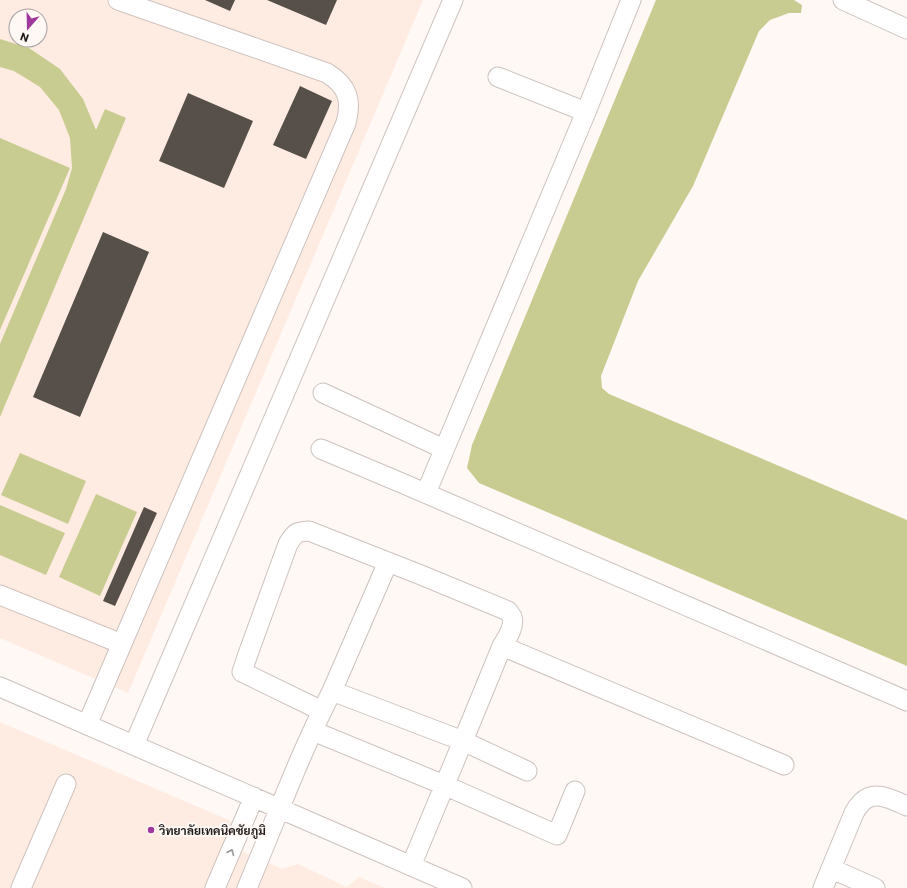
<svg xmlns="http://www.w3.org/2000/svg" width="907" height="888" font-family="Commissioner,Sarabun,sans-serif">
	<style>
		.education { fill: #feece2; fill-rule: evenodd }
		.green { fill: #c9cc90 }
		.building { fill: #574f49 }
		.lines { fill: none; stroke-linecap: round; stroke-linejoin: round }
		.minor-casing { stroke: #cdc2be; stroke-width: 21 }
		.minor { stroke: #fff; stroke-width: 19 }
		.oneway { stroke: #9b9998 }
		.poi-dot { fill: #9f389c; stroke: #fff8f5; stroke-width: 1.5 }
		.labels { text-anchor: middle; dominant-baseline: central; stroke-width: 4; stroke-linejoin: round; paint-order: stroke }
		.poi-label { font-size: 12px; font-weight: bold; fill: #201c1b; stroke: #fff8f5; text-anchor: start }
	</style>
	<rect width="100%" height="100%" fill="#fff8f5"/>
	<path class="education" d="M 0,0 L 423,0 L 128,693 L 0,638 ZM 16,16 L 40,16 L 40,40 L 16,40 Z
		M 0,722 L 231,821 L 227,839 L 229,845 L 282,869 L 298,864 L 347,887 L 359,877 L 385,888 L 0,888 Z"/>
	<path class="green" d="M 656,0 L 794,0 L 802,5 L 801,13 L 789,13 L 770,20 L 759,31 L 693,186 L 638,281 L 601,376 L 602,388 L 609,394 L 907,520 L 907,666 L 479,483 L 467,468 L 472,445 Z
		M 0,39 L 29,48 L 60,69 L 83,99 L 96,130 L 105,109 L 126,118 L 0,417 L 0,344 L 66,189 L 72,168 L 70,138 L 59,110 L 40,87 L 14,71 L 0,67 Z
		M 0,138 L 70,168 L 0,330 Z
		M 20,453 L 86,481 L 68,524 L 1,495 Z
		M 96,494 L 137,512 L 100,596 L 59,577 Z
		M 0,505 L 65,533 L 46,575 L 0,555 Z"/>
	<path class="building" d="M 205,0 L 235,0 L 230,11 Z
		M 267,0 L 337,0 L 326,25 Z
		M 300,86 L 332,101 L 306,159 L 273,145 Z
		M 188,93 L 253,121 L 224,188 L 159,161 Z
		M 103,232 L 149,252 L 80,417 L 33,397 Z
		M 144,507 L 157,513 L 115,606 L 103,601 Z"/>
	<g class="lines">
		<defs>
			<path id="minor" d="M 843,0 L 907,29
				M 498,77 L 586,112
				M 323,393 L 444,449
				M 321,449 L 404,484 L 907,701
				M 426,493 L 586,112 L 631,0
				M 0,595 L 122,644
				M 0,687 L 462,888
				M 332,691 L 388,562
				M 322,711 L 242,672 L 248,654 L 288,544 C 295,533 295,532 309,531 L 421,575 L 508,611 C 509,613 511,615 512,617 C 515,627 507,638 502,646
				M 87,725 L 346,123 C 352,100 348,86 327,73 L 118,0
				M 313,731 L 444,785 L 557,835 L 575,791
				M 134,745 L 453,0
				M 527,771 L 463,741 L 502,646 L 784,765
				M 832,869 L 875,888
				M 21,888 L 66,784
				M 215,888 L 254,797
				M 247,888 C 275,822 299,755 332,691 L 463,741 L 411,866
				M 823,888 L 854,813 C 856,809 859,805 862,802 C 875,789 893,800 907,806"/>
		</defs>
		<use href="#minor" class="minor-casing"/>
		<use href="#minor" class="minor"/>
	</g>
	<defs><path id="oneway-chevron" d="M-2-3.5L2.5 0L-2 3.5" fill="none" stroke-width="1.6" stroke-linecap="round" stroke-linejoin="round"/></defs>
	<use class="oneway" href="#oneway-chevron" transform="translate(231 852) rotate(-67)"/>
	<circle class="poi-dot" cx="151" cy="830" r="4"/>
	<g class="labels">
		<g class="poi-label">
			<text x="159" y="830">วิทยาลัยเทคนิคชัยภูมิ</text>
		</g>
	</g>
	<g transform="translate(28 28) rotate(200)"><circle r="19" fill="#fff8f5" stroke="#a6a09e"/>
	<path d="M0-3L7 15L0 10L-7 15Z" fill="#9f389c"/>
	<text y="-6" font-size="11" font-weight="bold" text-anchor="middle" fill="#201c1b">N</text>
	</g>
</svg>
